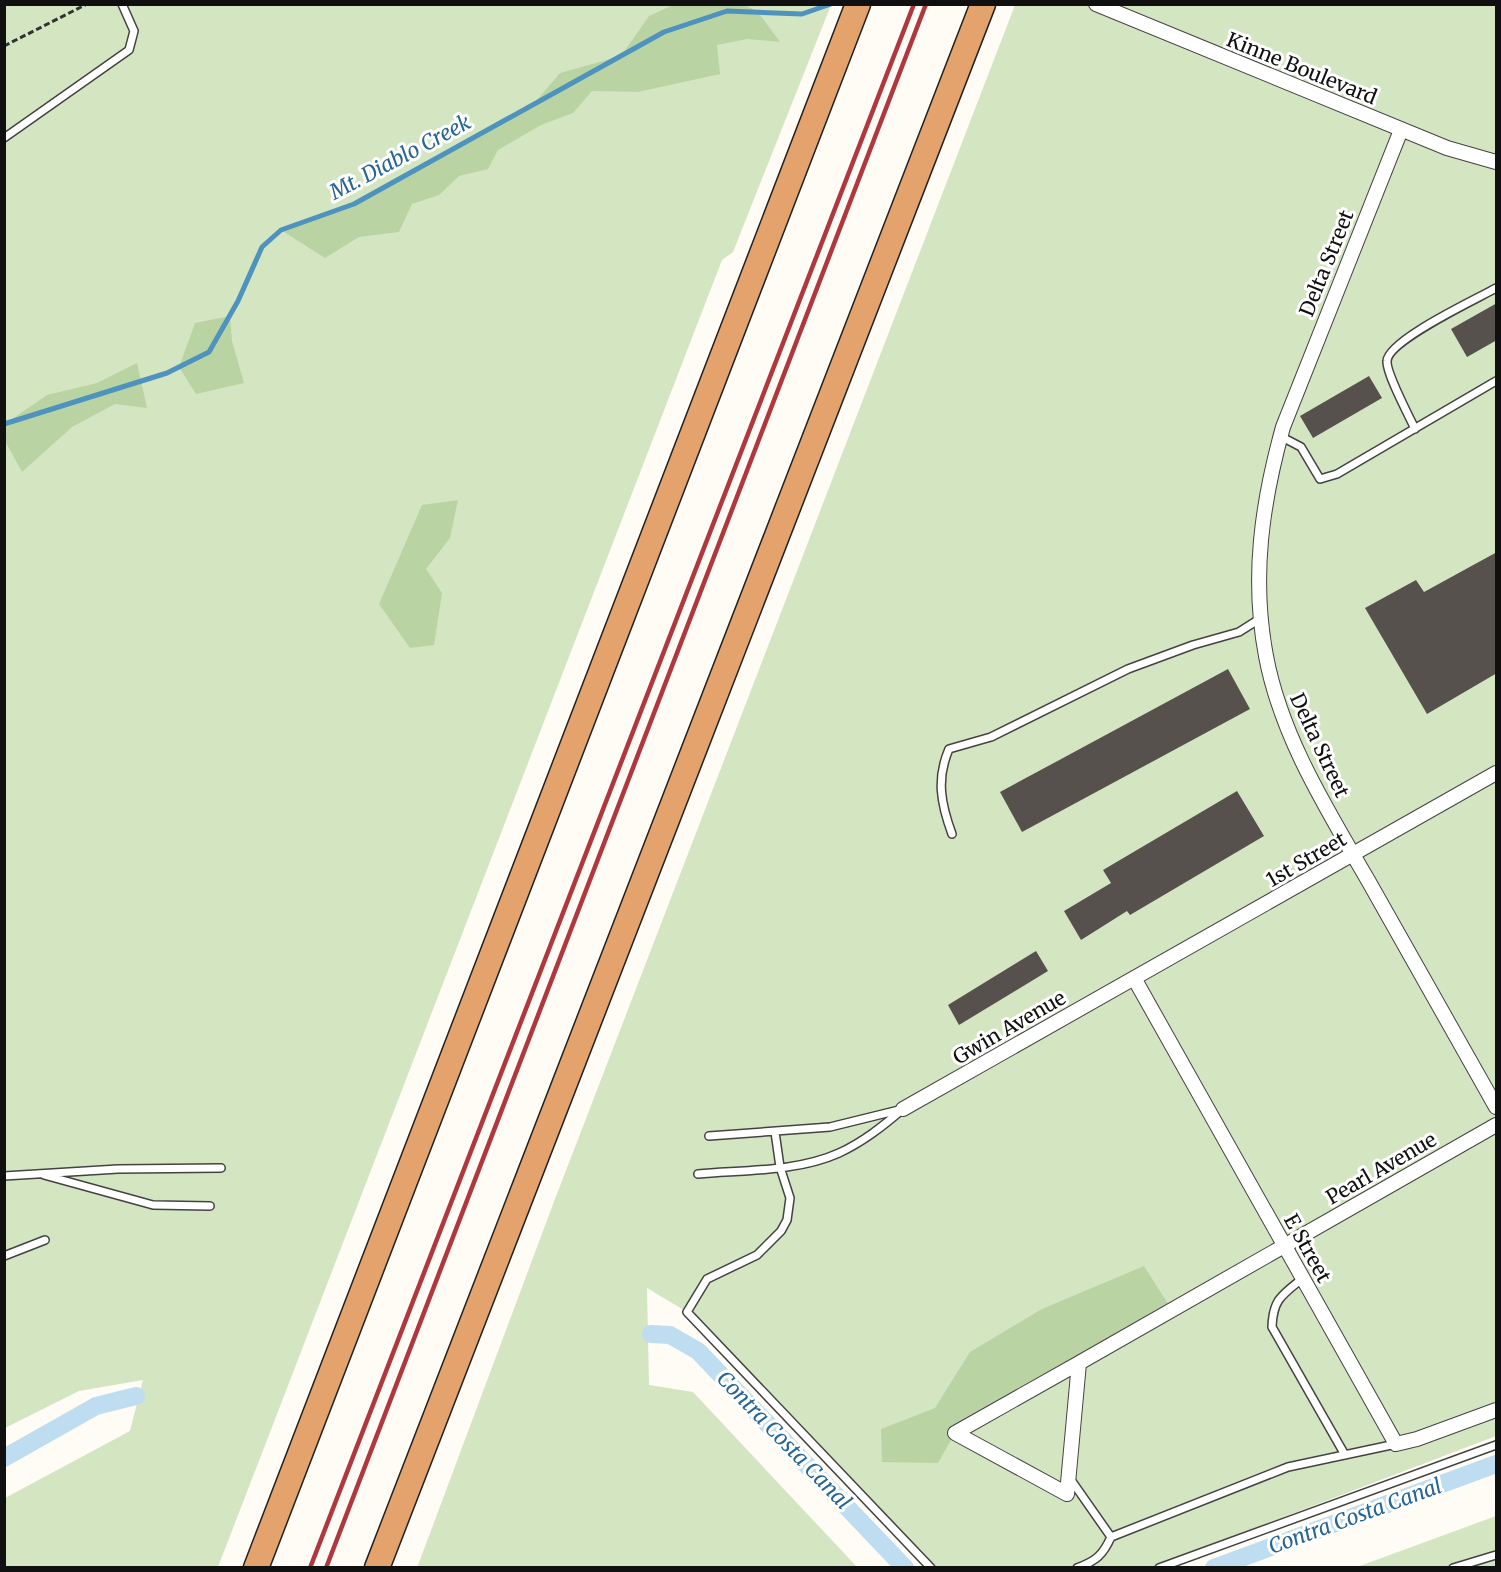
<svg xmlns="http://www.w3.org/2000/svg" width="1501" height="1572" font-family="Merriweather,serif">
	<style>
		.green { fill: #d4e5c1 }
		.forest { fill: #b9d4a2 }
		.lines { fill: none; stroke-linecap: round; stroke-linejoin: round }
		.stream { stroke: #4e92be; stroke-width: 5 }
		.canal { stroke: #beddf0; stroke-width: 18 }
		.building { fill: #57514e }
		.service-casing { stroke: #434343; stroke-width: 10 }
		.minor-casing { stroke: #434343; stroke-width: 16 }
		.motorway-casing { stroke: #212121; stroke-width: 27 }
		.path { stroke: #323232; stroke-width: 3; stroke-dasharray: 6 3; stroke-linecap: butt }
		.service { stroke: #fff; stroke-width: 7 }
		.minor { stroke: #fff; stroke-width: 14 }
		.motorway { stroke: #e4a26c; stroke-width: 24 }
		.rail { stroke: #b1373e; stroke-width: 4.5 }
		.labels { text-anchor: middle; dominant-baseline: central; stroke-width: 6; stroke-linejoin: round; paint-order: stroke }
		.street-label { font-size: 20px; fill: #101010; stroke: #fff }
		.water-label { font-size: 21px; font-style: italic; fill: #276594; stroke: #fff }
	</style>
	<rect width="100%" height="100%" fill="#fefcf4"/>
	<path class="green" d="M 5,5 L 831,5 L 733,252 L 722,260 L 218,1567 L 5,1567 L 5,1498 L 130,1431 L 143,1380 L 79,1391 L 5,1428 Z
		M 1015,5 L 1496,5 L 1496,1436 L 1153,1567 L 931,1567 L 687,1312 L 647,1288 L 649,1385 L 693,1392 L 857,1567 L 417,1568 L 555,1199 Z
		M 1496,1516 L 1496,1567 L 1357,1567 Z"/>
	<path class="forest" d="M 673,5 L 745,5 L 758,12 L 780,42 L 747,39 L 717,45 L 720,74 L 638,92 L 592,91 L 573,113 L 541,125 L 498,150 L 488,169 L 459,176 L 439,195 L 412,204 L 399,232 L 359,237 L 325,258 L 281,230 L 354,204 L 532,106 L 560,73 L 621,56 L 649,16 Z
		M 230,316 L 232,341 L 244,383 L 196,394 L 179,367 L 195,323 Z
		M 137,363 L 147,408 L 115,404 L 72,427 L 22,472 L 5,441 L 5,424 L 47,395 L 97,383 Z
		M 458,500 L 450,538 L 426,569 L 442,593 L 434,645 L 410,648 L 379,604 L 422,505 Z
		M 1144,1266 L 1172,1310 L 955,1433 L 938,1463 L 882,1462 L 881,1429 L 935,1408 L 970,1352 L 1042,1309 Z"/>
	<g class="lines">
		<path class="stream" d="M 4,424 L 167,373 L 209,352 L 238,301 L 262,247 L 281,230 L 354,204 L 664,32 L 727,11 L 802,14 L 831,4"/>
		<path class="canal" d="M 651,1334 L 670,1335 L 698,1351 L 905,1568
			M 4,1458 L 96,1406 L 136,1396
			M 1214,1568 L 1496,1464"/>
	</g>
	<path class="building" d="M 1497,303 L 1497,340 L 1467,357 L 1451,329 Z
		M 1369,376 L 1382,398 L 1313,438 L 1300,416 Z
		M 1497,552 L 1497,673 L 1427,714 L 1365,608 L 1416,580 L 1424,592 Z
		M 1228,669 L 1250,709 L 1022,832 L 1000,792 Z
		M 1237,791 L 1264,836 L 1130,915 L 1127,911 L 1081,940 L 1064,911 L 1111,883 L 1103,870 Z
		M 1036,951 L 1048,971 L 959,1025 L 948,1005 Z"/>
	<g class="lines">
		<defs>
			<path id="service" d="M 4,138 L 129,50 L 134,31 L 122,4
				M 1415,429 C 1409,416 1386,373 1387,361 C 1388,340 1477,299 1496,288
				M 1280,436 L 1301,447 L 1320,479 L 1337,474 L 1496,381
				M 952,834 C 941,804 936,779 949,749 L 991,737 L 1128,669 L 1193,645 L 1239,632 L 1261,618
				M 775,1132 L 780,1167 L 790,1198 L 787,1220 L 781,1231 L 757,1255 L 707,1279 L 687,1312 L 931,1568
				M 698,1174 C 743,1170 797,1172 839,1153 C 863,1142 883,1126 903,1109 L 830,1127 L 709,1136
				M 44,1175 L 153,1205 L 210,1206
				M 4,1176 L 118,1169 L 221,1168
				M 4,1256 L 45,1240
				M 1303,1278 C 1282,1295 1273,1299 1272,1327 L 1345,1455
				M 1069,1477 L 1111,1537
				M 1077,1568 C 1096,1561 1103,1555 1111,1537 L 1288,1467 L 1396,1444
				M 1159,1568 L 1496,1445
				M 1453,1568 L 1496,1555"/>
			<path id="minor" d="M 1096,4 L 1447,148 L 1496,162
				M 1401,130 L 1283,427 C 1262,503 1251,577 1266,656 C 1281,737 1328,811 1369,882 C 1411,957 1454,1032 1496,1107
				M 1134,978 L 1396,1444 L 1417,1439 L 1496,1410
				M 903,1109 L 1496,773
				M 1079,1363 L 1496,1125
				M 1079,1363 L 1067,1494 L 955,1433 Z"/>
			<path id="motorway" d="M 256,1568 L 858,4
				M 377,1568 L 983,4"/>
		</defs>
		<use href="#service" class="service-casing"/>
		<use href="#minor" class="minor-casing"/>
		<use href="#motorway" class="motorway-casing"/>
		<path class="path" d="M 4,46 L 87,4"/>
		<use href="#service" class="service"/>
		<use href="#minor" class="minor"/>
		<use href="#motorway" class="motorway"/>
		<path class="rail" d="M 310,1568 L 914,4
			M 326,1568 L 926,4"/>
	</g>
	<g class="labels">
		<g class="street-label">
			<text transform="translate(1302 68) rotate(22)">Kinne Boulevard</text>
			<text transform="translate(1326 263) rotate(-68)">Delta Street</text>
			<text transform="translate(1320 745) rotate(65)">Delta Street</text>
			<text transform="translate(1306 859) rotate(-30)">1st Street</text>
			<text transform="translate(1009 1027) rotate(-30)">Gwin Avenue</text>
			<text transform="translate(1381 1168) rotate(-30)">Pearl Avenue</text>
			<text transform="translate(1308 1248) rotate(61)">E Street</text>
		</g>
		<g class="water-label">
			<text transform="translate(400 157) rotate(-28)">Mt. Diablo Creek</text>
			<text transform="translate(784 1440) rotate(46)">Contra Costa Canal</text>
			<text transform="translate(1355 1516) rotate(-20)">Contra Costa Canal</text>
		</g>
	</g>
	<rect width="1501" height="1572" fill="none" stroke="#101010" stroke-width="12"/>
</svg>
